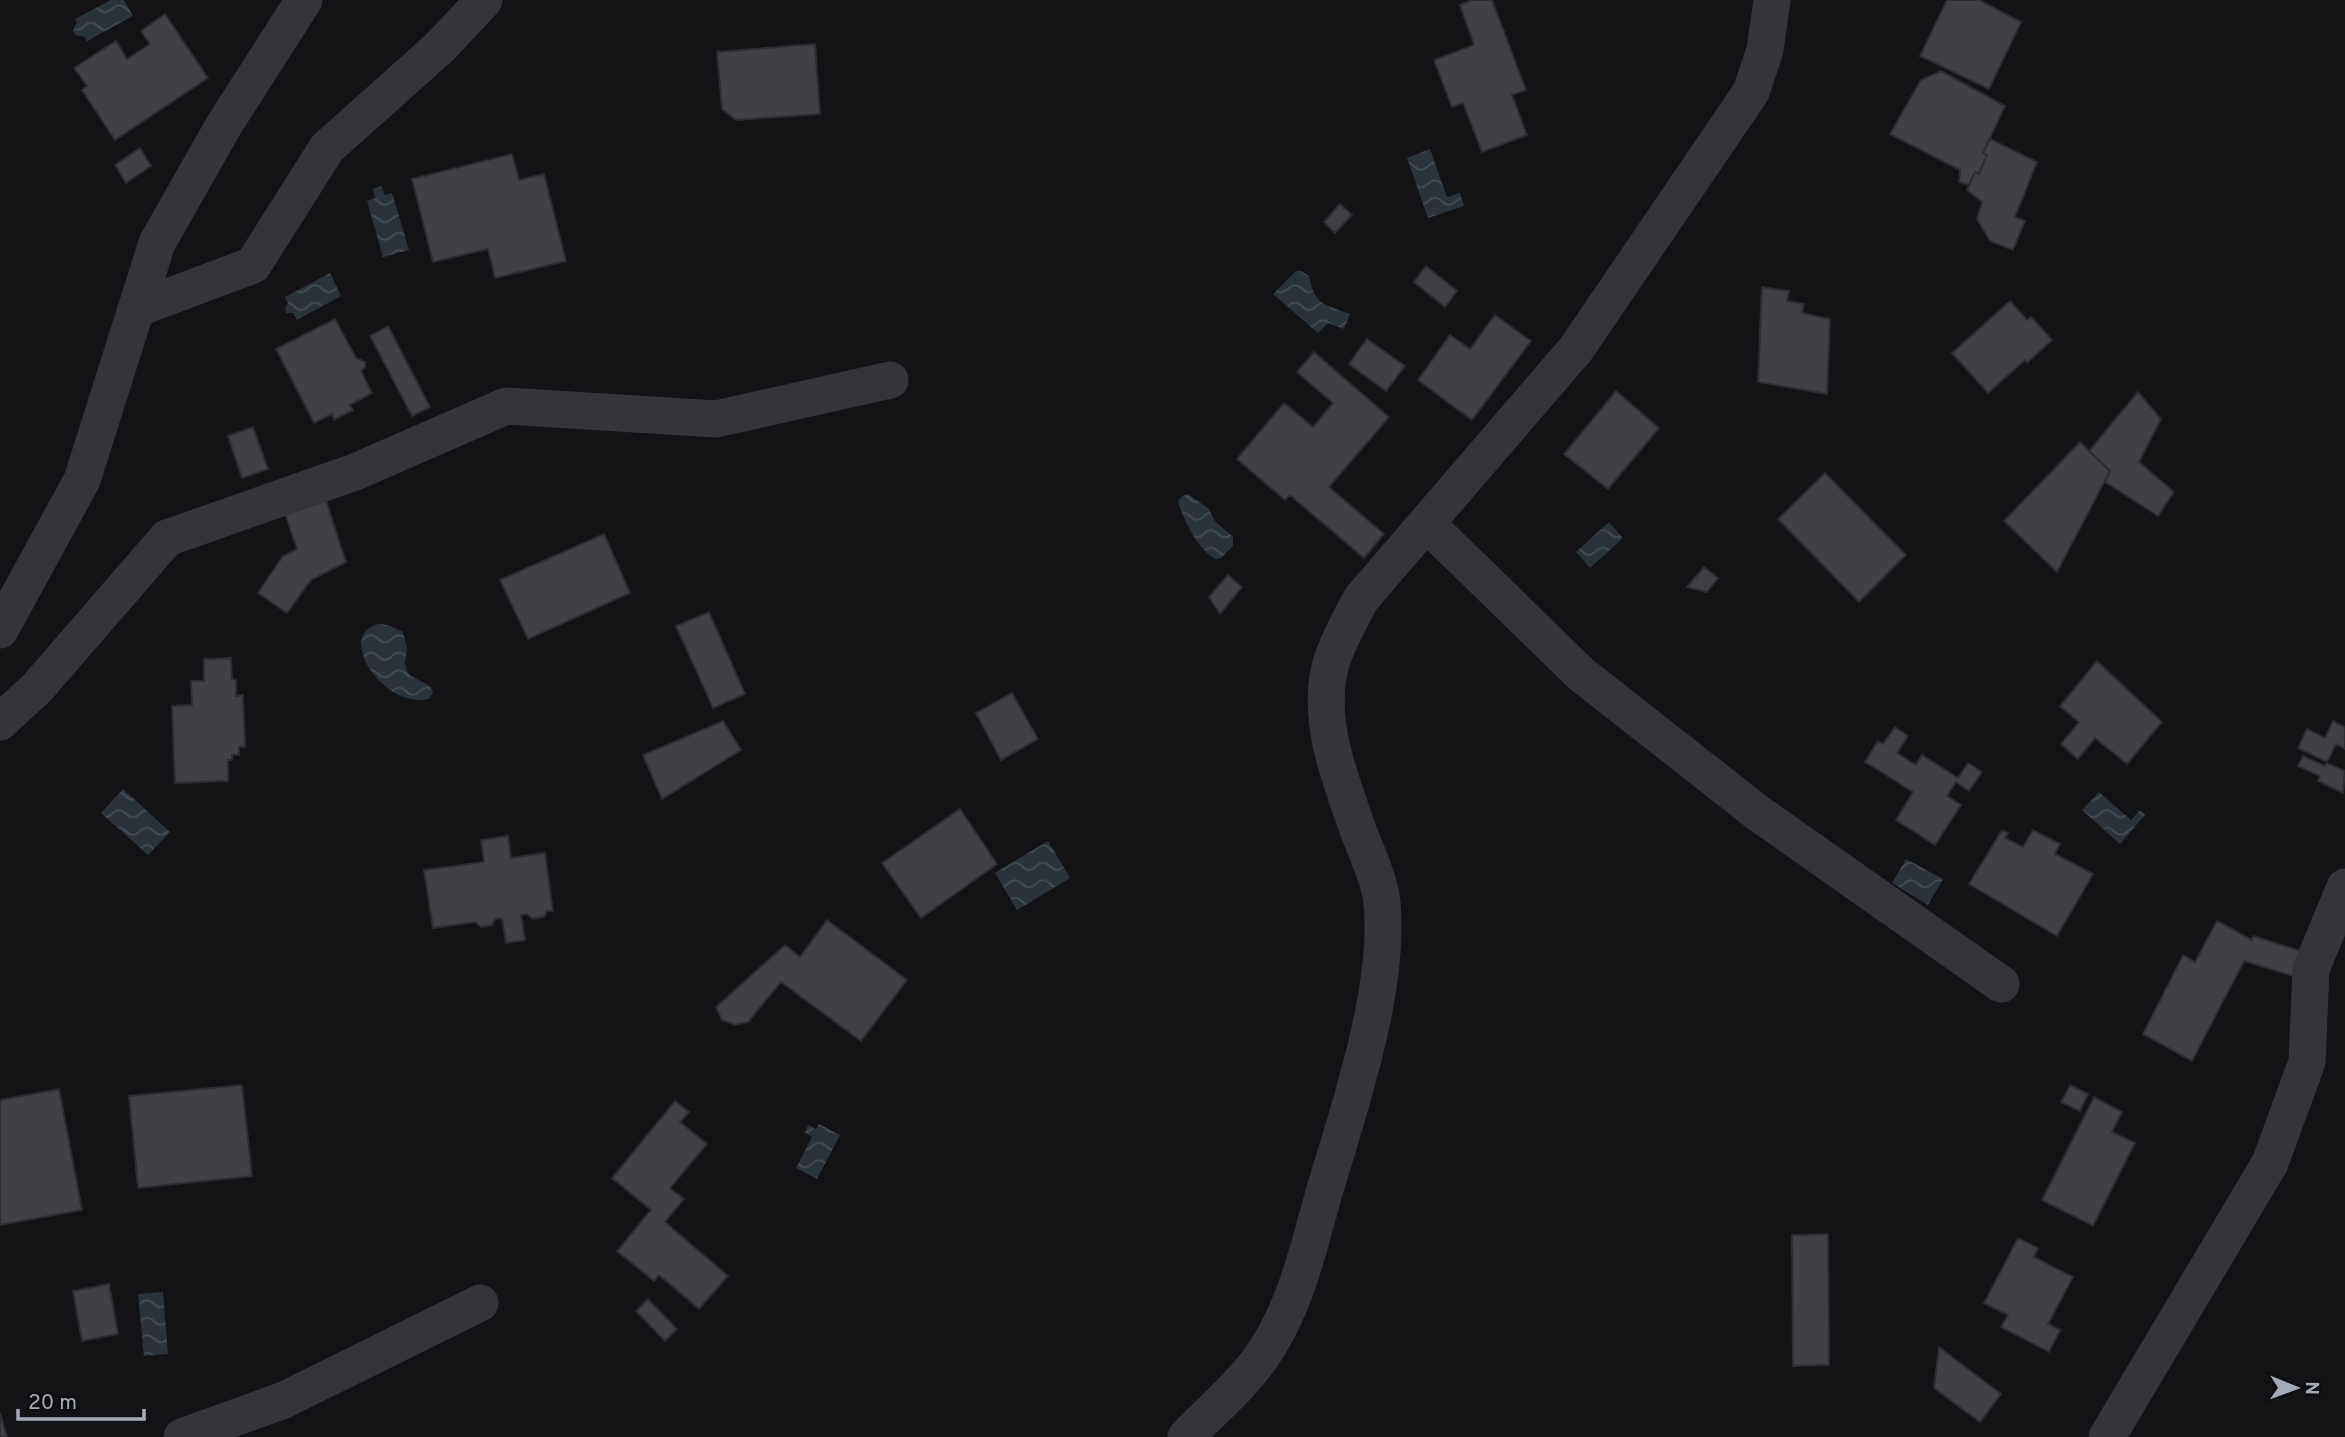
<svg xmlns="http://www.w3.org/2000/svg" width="2345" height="1437" font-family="Overpass,sans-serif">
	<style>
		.water { fill: url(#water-waves) }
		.building { fill: #3f4145; stroke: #2d2d31; stroke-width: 2 }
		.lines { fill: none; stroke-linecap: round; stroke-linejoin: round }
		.minor { stroke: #34353a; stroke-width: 37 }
	</style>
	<defs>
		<pattern id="water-waves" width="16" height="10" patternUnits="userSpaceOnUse" patternTransform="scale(1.75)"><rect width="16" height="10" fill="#293339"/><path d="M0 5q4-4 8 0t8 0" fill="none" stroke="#454e53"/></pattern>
	</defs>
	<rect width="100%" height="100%" fill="#131315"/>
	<path class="water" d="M 111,0 L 124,0 L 133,16 L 87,41 L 85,37 L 75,35 L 73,31 L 77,22 L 75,19 Z
		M 1430,149 L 1447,197 L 1460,193 L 1464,206 L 1428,218 L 1407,158 Z
		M 381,186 L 385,195 L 392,193 L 409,250 L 383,257 L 367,201 L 375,198 L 373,189 Z
		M 1296,271 L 1301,271 L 1309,276 C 1315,306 1324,304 1350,314 L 1344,329 L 1328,323 L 1318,333 L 1273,294 Z
		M 330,273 L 341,296 L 297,320 L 293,313 L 286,313 L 285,307 L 288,304 L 285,297 Z
		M 1188,494 L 1209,509 L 1215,521 L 1233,537 L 1233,546 L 1221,558 L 1215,559 C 1196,547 1185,522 1178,502 L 1181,497 Z
		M 1609,522 L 1623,538 L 1590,568 L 1576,552 Z
		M 379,624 L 388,625 L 403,632 L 407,648 L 405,663 L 407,671 L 411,676 L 430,686 L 433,693 L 429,699 C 383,710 334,634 379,624 Z
		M 123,789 L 170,832 L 148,855 L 101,813 Z
		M 2099,792 L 2131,820 L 2140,810 L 2145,815 L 2120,844 L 2082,810 Z
		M 1048,841 L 1070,878 L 1017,910 L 995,873 Z
		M 1906,859 L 1943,879 L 1928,905 L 1892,883 Z
		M 819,1124 L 840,1135 L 817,1179 L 796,1168 L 812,1137 L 805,1133 L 808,1125 L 816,1129 Z
		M 163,1292 L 168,1354 L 144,1356 L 138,1294 Z"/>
	<path class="building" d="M 1472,0 L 1492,0 L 1526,90 L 1512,95 L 1527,135 L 1482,152 L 1463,103 L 1452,107 L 1434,60 L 1474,45 L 1460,5 Z
		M 1947,0 L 1979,0 L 2021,22 L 1989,89 L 1920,56 Z
		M 165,14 L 208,78 L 115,140 L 82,90 L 87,86 L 74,68 L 116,41 L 127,59 L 150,44 L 141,31 Z
		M 815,44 L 820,114 L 736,120 L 722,109 L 717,52 Z
		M 1941,71 L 2005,106 L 1983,153 L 1987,155 L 1979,174 L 1975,172 L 1969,185 L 1959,182 L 1960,170 L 1890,134 L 1921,80 Z
		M 1990,139 L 2037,162 L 2015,217 L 2025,221 L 2013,250 L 1990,241 L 1977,219 L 1982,202 L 1967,190 L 1975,172 L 1979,174 L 1987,155 L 1983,153 Z
		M 140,148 L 151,166 L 126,183 L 115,165 Z
		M 512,154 L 519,180 L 544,174 L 566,261 L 495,278 L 488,249 L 433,262 L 412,179 Z
		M 1340,204 L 1352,215 L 1335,233 L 1324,222 Z
		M 1426,266 L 1457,291 L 1445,307 L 1414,282 Z
		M 1762,287 L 1789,291 L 1787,301 L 1804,304 L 1802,313 L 1830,319 L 1827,394 L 1758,382 Z
		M 2010,301 L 2027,320 L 2031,317 L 2052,340 L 2027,363 L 2025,360 L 1988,393 L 1952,353 Z
		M 1495,315 L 1531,341 L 1472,420 L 1418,380 L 1450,335 L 1470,349 Z
		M 335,319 L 356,358 L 365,362 L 365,367 L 361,371 L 372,393 L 350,405 L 353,410 L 334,420 L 332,414 L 314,423 L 276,349 Z
		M 388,326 L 430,407 L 412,416 L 370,336 Z
		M 1367,339 L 1405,366 L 1386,391 L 1349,364 Z
		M 1314,352 L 1389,417 L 1329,487 L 1384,534 L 1364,558 L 1290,495 L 1285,500 L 1237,459 L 1284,403 L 1313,427 L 1333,403 L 1297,372 Z
		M 1616,391 L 1659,428 L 1608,489 L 1564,454 Z
		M 2138,392 L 2161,419 L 2139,462 L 2174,492 L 2158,516 L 2105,482 L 2110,471 L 2089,451 Z
		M 253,427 L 268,469 L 242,478 L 228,436 Z
		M 2080,442 L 2110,471 L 2057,572 L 2004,521 Z
		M 1825,473 L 1906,555 L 1859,602 L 1778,519 Z
		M 325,497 L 346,562 L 311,580 L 287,613 L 258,593 L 283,556 L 297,549 L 284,510 Z
		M 604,534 L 630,593 L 528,639 L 500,580 Z
		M 1704,567 L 1718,578 L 1707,592 L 1687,587 Z
		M 1228,575 L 1242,587 L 1220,614 L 1209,597 Z
		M 709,612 L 745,694 L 713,708 L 676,626 Z
		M 231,658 L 232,679 L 236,680 L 236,696 L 243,695 L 245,747 L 239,747 L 239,755 L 232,755 L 232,760 L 228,760 L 228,781 L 175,783 L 172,706 L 192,705 L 191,681 L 204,681 L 204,659 Z
		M 2097,661 L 2162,722 L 2127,764 L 2095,738 L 2078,759 L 2061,744 L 2079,722 L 2060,706 Z
		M 1012,693 L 1038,739 L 1001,760 L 976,713 Z
		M 723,721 L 741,750 L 662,799 L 643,755 Z
		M 2333,721 L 2345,727 L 2345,749 L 2336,744 L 2327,762 L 2298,748 L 2307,729 L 2325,738 Z
		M 1895,727 L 1908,736 L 1897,753 L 1916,765 L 1922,755 L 1958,778 L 1968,763 L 1982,772 L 1969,791 L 1956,782 L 1947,796 L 1961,805 L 1935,845 L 1896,820 L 1913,792 L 1865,762 L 1878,741 L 1883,744 Z
		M 2303,756 L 2325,766 L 2327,763 L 2345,771 L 2343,793 L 2318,781 L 2320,776 L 2298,766 Z
		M 960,809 L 997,864 L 921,918 L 882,863 Z
		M 2002,830 L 2008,833 L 2005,838 L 2023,847 L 2033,830 L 2060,844 L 2055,854 L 2093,874 L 2057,936 L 1969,884 Z
		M 508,836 L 511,858 L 545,853 L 553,911 L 547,911 L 544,917 L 533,919 L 527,914 L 521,915 L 525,940 L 506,943 L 502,918 L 495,919 L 492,925 L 481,927 L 475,922 L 433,928 L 424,870 L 484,862 L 481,840 Z
		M 827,920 L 907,980 L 861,1041 L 781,982 L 748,1022 L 735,1025 L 722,1020 L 716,1007 L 785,945 L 800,957 Z
		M 2217,921 L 2252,940 L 2253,936 L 2307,953 L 2300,978 L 2244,961 L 2192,1061 L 2143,1034 L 2183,955 L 2195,962 Z
		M 242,1085 L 252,1176 L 138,1188 L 129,1096 Z
		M 2070,1085 L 2088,1094 L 2080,1111 L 2061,1102 Z
		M 59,1089 L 82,1210 L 0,1225 L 0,1100 Z
		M 2094,1097 L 2122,1112 L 2112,1132 L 2135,1143 L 2093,1226 L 2042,1200 Z
		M 675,1101 L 689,1112 L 680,1122 L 707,1144 L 670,1188 L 684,1199 L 665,1222 L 728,1276 L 699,1309 L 659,1275 L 654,1281 L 617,1251 L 651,1210 L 612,1178 Z
		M 1828,1234 L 1829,1365 L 1793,1366 L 1792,1235 Z
		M 2018,1238 L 2038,1248 L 2034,1257 L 2073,1277 L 2048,1324 L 2060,1330 L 2049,1352 L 2001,1327 L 2008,1315 L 1984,1303 Z
		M 109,1284 L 118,1334 L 82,1341 L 73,1291 Z
		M 648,1299 L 677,1329 L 665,1341 L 636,1311 Z
		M 1939,1347 L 2001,1394 L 1980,1422 L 1934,1388 Z
		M 0,1413 L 7,1437 L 0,1437 Z"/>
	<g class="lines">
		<path class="minor" d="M 136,309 L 253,265 L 327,148 L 440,47 L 484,0
			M 1427,524 L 1581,674 L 1758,813 L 2001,984
			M 0,630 L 82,480 L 157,243 L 224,125 L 304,0
			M 0,722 L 37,688 L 167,538 L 355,472 L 506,406 L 716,419 L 890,380
			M 182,1437 L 284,1400 L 480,1303
			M 1186,1437 C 1211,1411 1241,1386 1262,1356 C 1296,1307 1309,1246 1325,1189 C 1350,1107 1393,980 1381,895 C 1377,874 1366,851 1358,830 C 1341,780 1318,726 1329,671 C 1335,646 1349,622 1361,599 L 1576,349 L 1751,92 L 1765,50 L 1772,0
			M 2107,1437 L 2270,1163 L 2307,1062 L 2311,969 L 2345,887"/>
	</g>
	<g transform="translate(2296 1388) rotate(91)" stroke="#0e0e10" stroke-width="5" paint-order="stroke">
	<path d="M0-5L12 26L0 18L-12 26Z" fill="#a4abb6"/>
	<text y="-10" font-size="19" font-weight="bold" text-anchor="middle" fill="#a4abb6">N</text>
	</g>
	<path d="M18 1409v10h126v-10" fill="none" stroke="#a4abb6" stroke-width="3.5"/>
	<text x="28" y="1409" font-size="21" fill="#a4abb6" stroke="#0e0e10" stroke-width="5" paint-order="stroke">20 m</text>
</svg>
